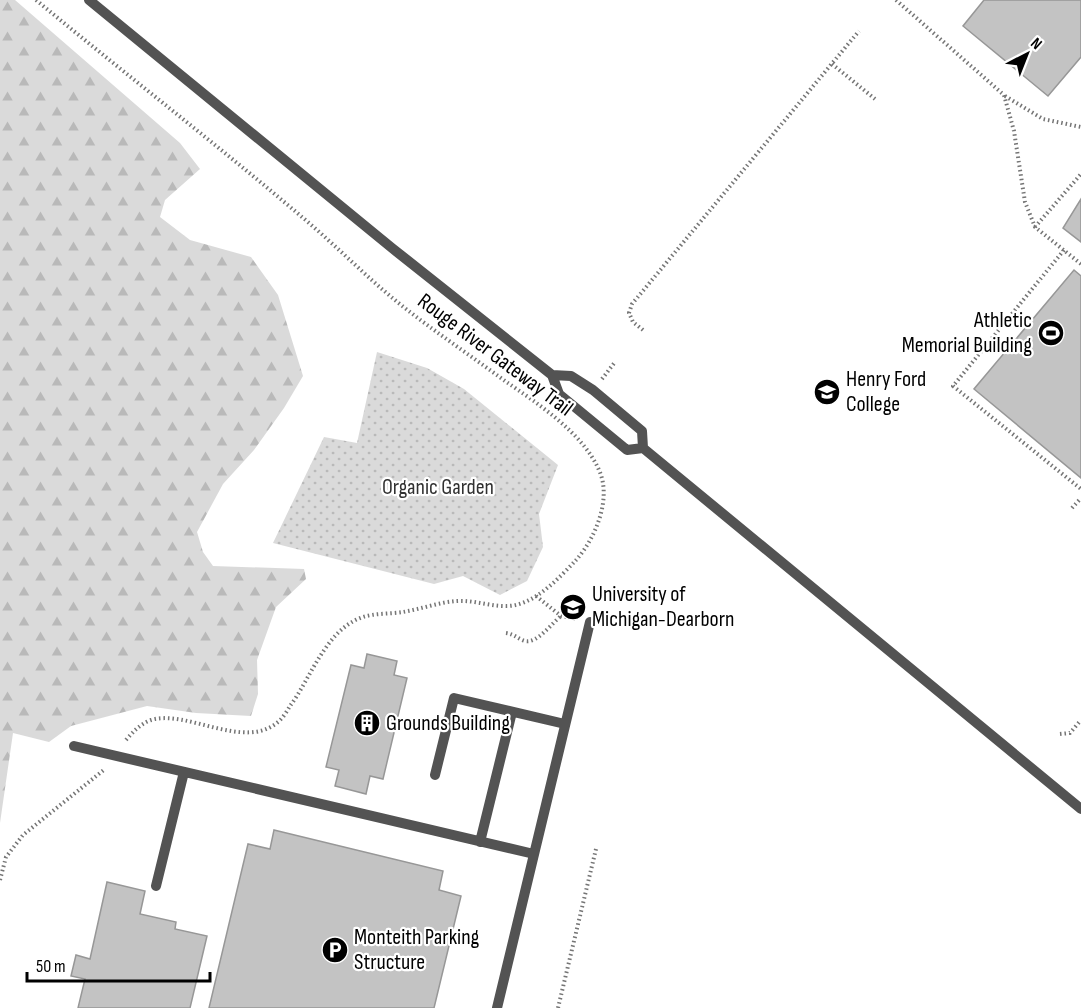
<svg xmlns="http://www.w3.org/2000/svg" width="1081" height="1008" font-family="'Sofia Sans Condensed',sans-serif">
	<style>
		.forest { fill: url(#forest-firs) }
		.garden { fill: url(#garden-dots) }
		.building { fill: #c3c3c3; stroke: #979797; stroke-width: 1.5 }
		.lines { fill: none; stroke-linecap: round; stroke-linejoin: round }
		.path { stroke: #757575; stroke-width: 4; stroke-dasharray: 1.5 3; stroke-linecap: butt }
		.service { stroke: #535353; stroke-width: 10 }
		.labels { text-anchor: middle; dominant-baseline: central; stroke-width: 4.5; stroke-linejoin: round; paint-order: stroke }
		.poi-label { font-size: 22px; fill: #000; stroke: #fff; text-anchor: start }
		.street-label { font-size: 22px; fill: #000; stroke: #fff }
		.park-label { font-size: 22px; fill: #313131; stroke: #fff }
	</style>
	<defs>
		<pattern id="forest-firs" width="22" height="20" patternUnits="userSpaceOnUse" patternTransform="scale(1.5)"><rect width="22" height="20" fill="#dadada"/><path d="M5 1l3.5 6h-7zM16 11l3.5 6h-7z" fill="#b9b9b9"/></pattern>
		<pattern id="garden-dots" width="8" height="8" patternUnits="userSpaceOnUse" patternTransform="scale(1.5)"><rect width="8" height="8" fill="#dadada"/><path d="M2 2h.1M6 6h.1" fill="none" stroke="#b9b9b9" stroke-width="1.8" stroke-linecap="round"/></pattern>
	</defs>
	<rect width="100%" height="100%" fill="#fff"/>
	<path class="forest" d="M 0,0 L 15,0 L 180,143 L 200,169 L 165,200 L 160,217 L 190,240 L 251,257 L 278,295 L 303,376 L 284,408 L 254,450 L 223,484 L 197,532 L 203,552 L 213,566 L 304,569 L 306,579 L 276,607 L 257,660 L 258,694 L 251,716 L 196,713 L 147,706 L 71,726 L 49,742 L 13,733 L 0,823 Z"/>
	<path class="garden" d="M 377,352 L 427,368 L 464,389 L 558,465 L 539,514 L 543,547 L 527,581 L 500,595 L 463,576 L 434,584 L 273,543 L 324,437 L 357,443 Z"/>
	<path class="building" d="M 984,0 L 1081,0 L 1081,57 L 1048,96 L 963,26 Z
		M 1081,199 L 1081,242 L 1063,228 Z
		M 1074,270 L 1081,276 L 1081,478 L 974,389 Z
		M 367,654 L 397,661 L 394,675 L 407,678 L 383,779 L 370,776 L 366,794 L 335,786 L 339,770 L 326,767 L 351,665 L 364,668 Z
		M 274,830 L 443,871 L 439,890 L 461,896 L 434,1008 L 209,1008 L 248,844 L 270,849 Z
		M 107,882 L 145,891 L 140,914 L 176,922 L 175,929 L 207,936 L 190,1008 L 78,1008 L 85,979 L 71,976 L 76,955 L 90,959 Z"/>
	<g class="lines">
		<path class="path" d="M 36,0 C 124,73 215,143 302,217 C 339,248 372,283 410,312 C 441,336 474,358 505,381 C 537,403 583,433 599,470 C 612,498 596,537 577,559 C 559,578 533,607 505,606 C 488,606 474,600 457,601 C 440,602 421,609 403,612 C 391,614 375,613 363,617 C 326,629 311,678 290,706 C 287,711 283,718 278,722 C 244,751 187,709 151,720 C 140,724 133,732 125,741
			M 896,0 L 1004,95 L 1014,131 L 1025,202 L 1035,227 L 1081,264
			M 832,64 L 875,99
			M 1005,96 L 1043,119 L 1081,127
			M 1035,227 L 1081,174
			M 1064,250 L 953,386 L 1081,489
			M 643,330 L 633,322 L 629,313 L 632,304 L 859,31
			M 602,379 L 615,362
			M 1072,508 L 1081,498
			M 536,596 L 561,616 L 576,619
			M 506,633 C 514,634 518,639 525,641 C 537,644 552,623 561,616
			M 1060,734 L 1070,733 L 1081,720
			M 0,880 L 6,857 L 23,835 L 105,769
			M 558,1008 L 596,849"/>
		<path class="service" d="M 89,0 L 392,248 L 552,375 L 559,394 L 627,450 L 643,448 L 1081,809
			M 552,375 L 571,376 L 593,390 L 642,431 L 643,448
			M 74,746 L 534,854
			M 435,775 L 454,698 L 565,724
			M 480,842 L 512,712
			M 156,886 L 184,772
			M 497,1008 L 590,622"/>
	</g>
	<defs>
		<symbol id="stadium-disc" viewBox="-11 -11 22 22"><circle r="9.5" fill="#000" stroke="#fff"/><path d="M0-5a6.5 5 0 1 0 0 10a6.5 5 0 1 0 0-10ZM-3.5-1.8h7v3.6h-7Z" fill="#fff"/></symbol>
		<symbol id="university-disc" viewBox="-11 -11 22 22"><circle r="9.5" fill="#000" stroke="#fff"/><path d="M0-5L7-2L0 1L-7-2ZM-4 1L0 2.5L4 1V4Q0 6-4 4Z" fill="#fff"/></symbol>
		<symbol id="building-disc" viewBox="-11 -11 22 22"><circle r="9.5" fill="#000" stroke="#fff"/><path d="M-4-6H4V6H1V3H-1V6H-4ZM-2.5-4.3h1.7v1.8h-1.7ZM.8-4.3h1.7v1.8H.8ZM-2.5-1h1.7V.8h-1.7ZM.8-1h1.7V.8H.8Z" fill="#fff"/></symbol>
		<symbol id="parking-disc" viewBox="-11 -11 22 22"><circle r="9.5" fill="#000" stroke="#fff"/><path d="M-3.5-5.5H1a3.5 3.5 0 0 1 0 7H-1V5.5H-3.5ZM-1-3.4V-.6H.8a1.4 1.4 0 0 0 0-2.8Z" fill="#fff"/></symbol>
	</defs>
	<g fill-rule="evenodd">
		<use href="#stadium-disc" x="1036" y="318" width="30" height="30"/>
		<use href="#university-disc" x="812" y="377" width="30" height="30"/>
		<use href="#university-disc" x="558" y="592" width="30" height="30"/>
		<use href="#building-disc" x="352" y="708" width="30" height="30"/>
		<use href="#parking-disc" x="320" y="935" width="30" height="30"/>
	</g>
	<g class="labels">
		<g class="poi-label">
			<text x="1032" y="320" text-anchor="end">Athletic<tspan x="1032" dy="25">Memorial Building</tspan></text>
			<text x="846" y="379">Henry Ford<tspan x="846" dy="25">College</tspan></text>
			<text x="592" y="594">University of<tspan x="592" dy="25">Michigan-Dearborn</tspan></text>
			<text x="386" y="723">Grounds Building</text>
			<text x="354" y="937">Monteith Parking<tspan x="354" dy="25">Structure</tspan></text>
		</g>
		<g class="street-label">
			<text transform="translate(495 355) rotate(37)">Rouge River Gateway Trail</text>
		</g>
		<g class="park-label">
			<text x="438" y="487">Organic Garden</text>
		</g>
	</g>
	<g transform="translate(1027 54) rotate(42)" stroke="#ffffff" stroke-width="4.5" paint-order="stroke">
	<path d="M0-4.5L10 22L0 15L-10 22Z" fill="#000000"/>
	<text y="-9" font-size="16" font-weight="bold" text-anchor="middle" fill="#000000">N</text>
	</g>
	<path d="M27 972v9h183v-9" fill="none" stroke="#000000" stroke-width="3"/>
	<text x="36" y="972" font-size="18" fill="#000000" stroke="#ffffff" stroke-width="4.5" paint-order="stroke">50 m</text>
</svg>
